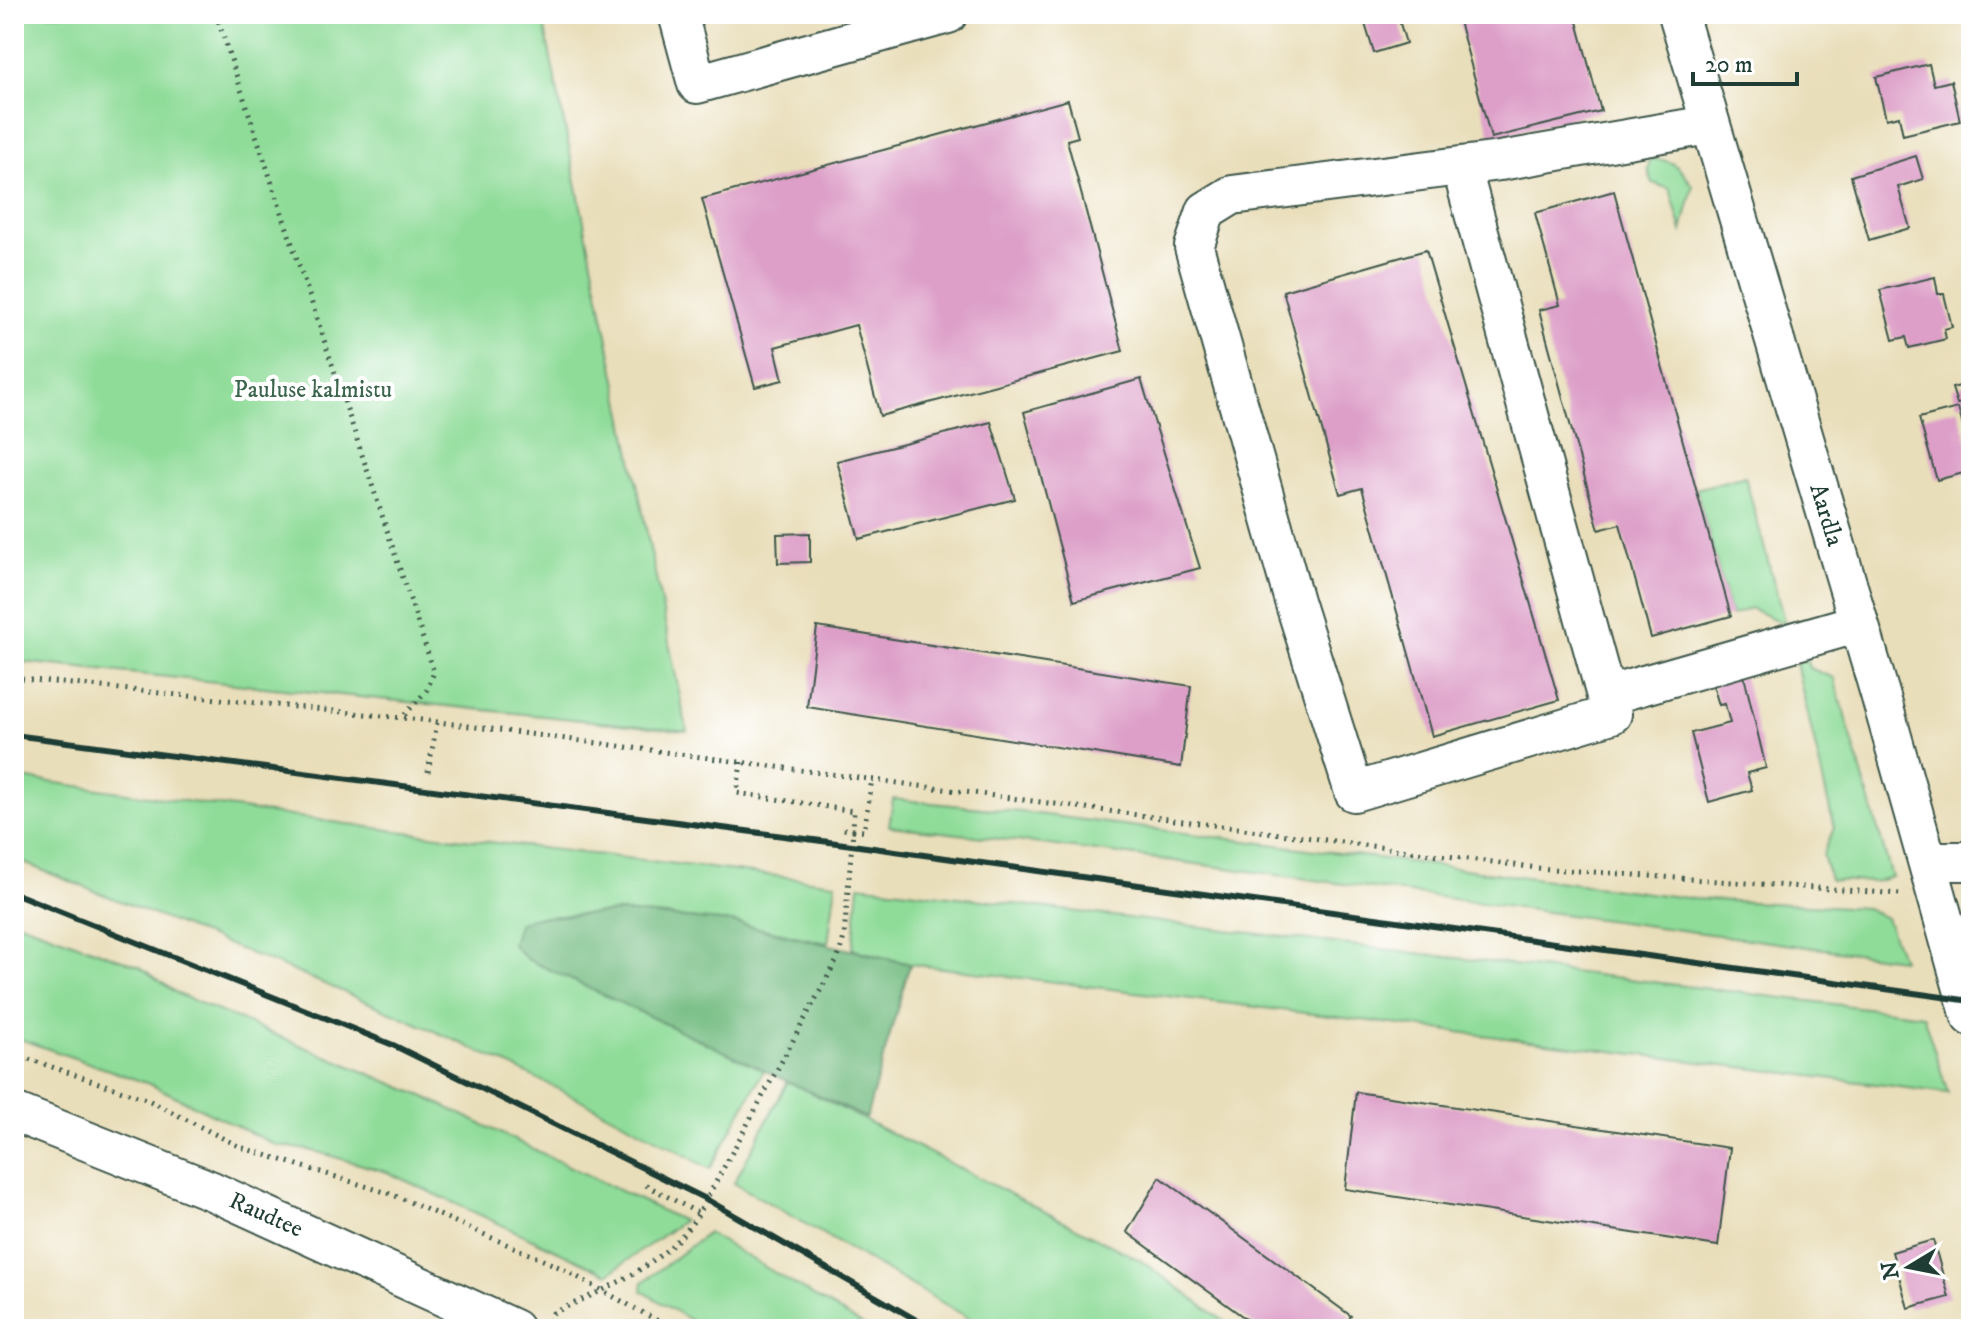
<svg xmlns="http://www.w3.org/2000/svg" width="1985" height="1343" font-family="'IM FELL DW Pica',serif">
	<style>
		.green { fill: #8fdc99; stroke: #578c66; stroke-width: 2 }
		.forest { fill: #73bc81; stroke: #497c5a; stroke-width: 2 }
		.building { fill: #dd9fc8 }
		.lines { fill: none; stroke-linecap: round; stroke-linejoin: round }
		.minor-casing { stroke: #3d5548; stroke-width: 42 }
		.path { stroke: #3d5548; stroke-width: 5; stroke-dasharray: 2 6; stroke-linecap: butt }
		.minor { stroke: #fff; stroke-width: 38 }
		.rail { stroke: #1f3d34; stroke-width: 6 }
		.labels { text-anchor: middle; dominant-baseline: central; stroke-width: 8; stroke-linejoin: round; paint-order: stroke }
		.park-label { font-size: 24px; fill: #3b654d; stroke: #fff }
		.street-label { font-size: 24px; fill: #1f3d34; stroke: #fff }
	</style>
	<rect width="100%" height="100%" fill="#fff"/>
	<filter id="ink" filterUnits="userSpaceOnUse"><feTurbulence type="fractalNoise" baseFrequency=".0125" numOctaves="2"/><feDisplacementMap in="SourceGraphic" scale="16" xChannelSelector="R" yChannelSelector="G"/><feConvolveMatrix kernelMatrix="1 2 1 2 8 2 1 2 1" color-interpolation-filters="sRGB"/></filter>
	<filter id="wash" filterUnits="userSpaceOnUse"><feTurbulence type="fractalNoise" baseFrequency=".006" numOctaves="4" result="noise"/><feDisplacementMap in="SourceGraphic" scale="32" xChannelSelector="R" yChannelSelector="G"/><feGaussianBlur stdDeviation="1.8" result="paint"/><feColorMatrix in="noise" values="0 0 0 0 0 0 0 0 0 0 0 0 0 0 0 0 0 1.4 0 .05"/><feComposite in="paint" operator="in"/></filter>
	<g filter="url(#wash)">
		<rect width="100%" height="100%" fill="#e9deba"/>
		<path class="green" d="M 14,14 L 542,14 L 687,731 L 14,661 Z
			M 1650,159 C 1672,158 1681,168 1693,186 L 1682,231 L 1670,189 L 1653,183 L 1648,170 Z
			M 1745,476 L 1785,624 L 1750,608 L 1731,616 L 1696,489 Z
			M 1807,661 L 1809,668 L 1834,678 L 1892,877 L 1874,882 L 1830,880 L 1823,854 L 1834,828 L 1796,663 Z
			M 14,777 L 397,831 L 836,883 L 828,943 L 731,922 L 619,912 L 531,918 L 518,924 L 527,959 L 764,1070 L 710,1169 C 490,1043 249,953 14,859 Z
			M 893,799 L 1022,812 L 1695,899 L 1866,908 L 1886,918 L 1902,959 C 1564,917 1227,864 889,826 Z
			M 859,885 L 1923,1015 L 1948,1093 L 910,964 L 853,949 Z
			M 14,921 L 139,966 L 178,994 L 427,1098 L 683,1221 L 608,1274 L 387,1172 L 314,1151 L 276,1145 L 152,1085 L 14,1037 Z
			M 788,1081 L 1140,1260 L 1235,1329 L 988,1329 L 734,1183 Z
			M 708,1233 L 869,1329 L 705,1329 L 642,1291 L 643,1282 Z"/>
		<path class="forest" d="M 619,912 L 732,922 L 910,964 L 866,1118 L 527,959 L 512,944 L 518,924 L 531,918 Z"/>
		<g id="blocks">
			<path class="building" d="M 1362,14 L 1397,14 L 1406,43 L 1374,53 Z
				M 1457,14 L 1575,14 L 1601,111 L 1491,138 Z
				M 1929,64 L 1934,85 L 1951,81 L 1960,121 L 1903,135 L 1899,116 L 1886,119 L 1876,77 Z
				M 1068,100 L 1078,137 L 1067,140 L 1123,351 L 880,416 L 856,325 L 775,347 L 783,380 L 755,387 L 702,199 Z
				M 1916,156 L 1923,179 L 1898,187 L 1910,228 L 1869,240 L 1851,176 Z
				M 1614,191 L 1731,616 L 1651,638 L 1620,524 L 1599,530 L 1539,310 L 1560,305 L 1535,213 Z
				M 1426,250 L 1559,700 L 1432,736 L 1362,488 L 1340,494 L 1283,291 Z
				M 1935,277 L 1938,294 L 1944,294 L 1952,327 L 1944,329 L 1946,339 L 1909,348 L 1906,337 L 1893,340 L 1880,290 Z
				M 1141,379 L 1200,568 L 1074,601 L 1024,412 Z
				M 1971,383 L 1971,401 L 1957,404 L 1952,388 Z
				M 1958,408 L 1971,455 L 1971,471 L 1937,480 L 1919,418 Z
				M 991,422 L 1015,499 L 859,539 L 837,461 Z
				M 810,533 L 810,562 L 778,563 L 777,534 Z
				M 1971,592 L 1971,612 L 1970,612 L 1965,594 Z
				M 817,627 L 1191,686 L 1181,767 L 807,707 Z
				M 1744,676 L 1766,768 L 1747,773 L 1752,790 L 1709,802 L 1691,733 L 1730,723 L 1725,704 L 1719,705 L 1713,685 Z
				M 1356,1092 L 1730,1148 L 1718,1246 L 1345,1189 Z
				M 1160,1177 L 1351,1316 L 1343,1329 L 1260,1329 L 1127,1232 Z
				M 1933,1240 L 1949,1297 L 1908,1308 L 1892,1252 Z"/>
		</g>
	</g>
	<g filter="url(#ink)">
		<use href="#blocks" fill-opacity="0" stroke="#3d5548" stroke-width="2"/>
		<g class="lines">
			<defs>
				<path id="minor" d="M 678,14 L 697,84 L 948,14
					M 1678,14 L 1880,694 L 1971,1017
					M 1461,166 L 1606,696 L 1859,623
					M 1606,696 L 1612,714 L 1354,792 L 1294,601 L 1194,247 L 1206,211 L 1232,195 L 1500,161 L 1708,125
					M 1928,861 L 1971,861
					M 14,1112 L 212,1191 L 514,1329"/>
			</defs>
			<use href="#minor" class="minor-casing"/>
			<path class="path" d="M 216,14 L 434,672 L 427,690 L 401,719
				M 14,678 L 431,721 L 1537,868 L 1900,894
				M 741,762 L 737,793 L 854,811 L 853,830 L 842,829
				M 428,772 L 437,723
				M 14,1054 L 146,1099 L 240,1147 L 391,1194 L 559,1267 L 673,1329
				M 646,1185 L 698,1213
				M 550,1321 L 553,1313 C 605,1289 667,1265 699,1213 L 838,958 L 844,937 L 853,830 L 864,831 L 872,779"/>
			<use href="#minor" class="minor"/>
			<path class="rail" d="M 14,735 L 852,845 L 1971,1001
				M 14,893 L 393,1045 L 706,1199 L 932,1329"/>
		</g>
	</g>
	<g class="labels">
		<g class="park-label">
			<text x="313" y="390">Pauluse kalmistu</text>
		</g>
		<g class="street-label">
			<text transform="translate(1826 515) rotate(73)">Aardla</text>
			<text transform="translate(266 1215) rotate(24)">Raudtee</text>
		</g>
	</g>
	<rect width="1985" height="1343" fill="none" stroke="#fff" stroke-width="48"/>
	<g transform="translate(1909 1267) rotate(260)" stroke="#ffffff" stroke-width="6" paint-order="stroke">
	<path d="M0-6L14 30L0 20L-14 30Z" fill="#1f3d34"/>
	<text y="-12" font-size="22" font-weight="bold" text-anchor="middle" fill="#1f3d34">N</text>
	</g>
	<path d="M1693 72v12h104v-12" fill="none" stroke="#1f3d34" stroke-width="4"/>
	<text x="1705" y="72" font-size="24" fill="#1f3d34" stroke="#ffffff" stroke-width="6" paint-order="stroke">20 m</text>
</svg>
